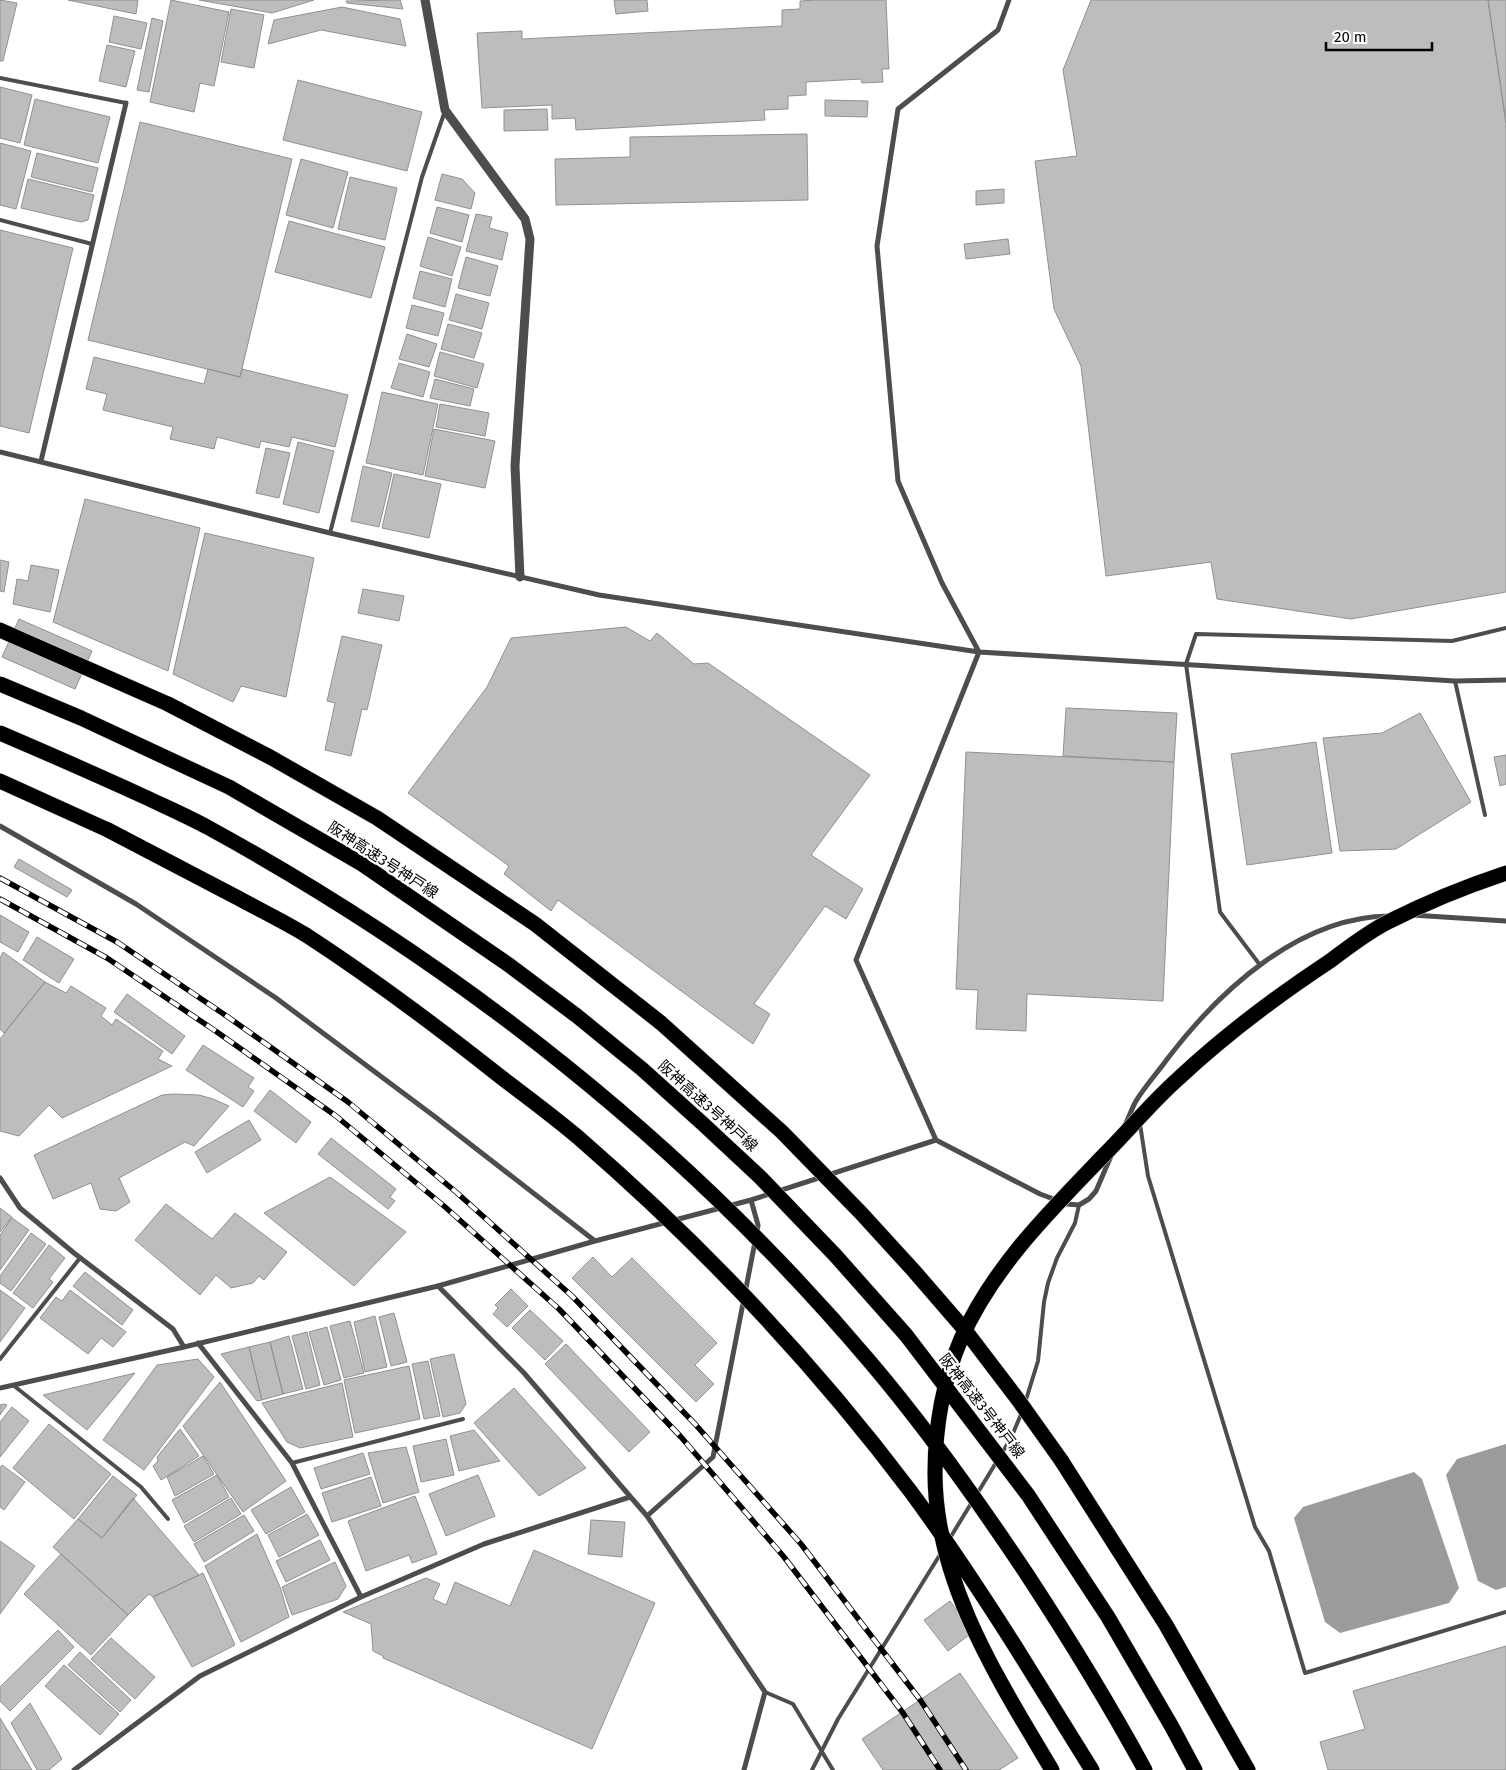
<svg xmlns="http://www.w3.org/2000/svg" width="1506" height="1770" font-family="'Fira Sans','Noto Sans JP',sans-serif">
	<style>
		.water { fill: #9b9b9b }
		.building { fill: #bdbdbd; stroke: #919191 }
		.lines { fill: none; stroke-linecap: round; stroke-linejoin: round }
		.motorway-casing { stroke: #dbdbdb; stroke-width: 16 }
		.service { stroke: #4d4d4d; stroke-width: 4 }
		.minor { stroke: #4d4d4d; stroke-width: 5 }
		.tertiary { stroke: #4d4d4d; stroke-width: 9 }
		.motorway { stroke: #000; stroke-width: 15 }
		.rail-casing { stroke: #000; stroke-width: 5.5 }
		.rail { stroke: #fff; stroke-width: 4; stroke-dasharray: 11; stroke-linecap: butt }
		.motorway-bridge-casing { stroke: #dbdbdb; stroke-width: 16; stroke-linecap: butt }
		.motorway-bridge { stroke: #000; stroke-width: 15 }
		.labels { text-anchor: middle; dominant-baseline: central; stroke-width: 4.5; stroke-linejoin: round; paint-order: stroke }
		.street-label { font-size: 15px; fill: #000; stroke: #fff }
	</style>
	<rect width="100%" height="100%" fill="#fff"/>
	<path class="water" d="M 1506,1444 L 1506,1587 L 1496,1590 L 1478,1581 L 1446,1475 L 1457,1459 Z
		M 1414,1472 L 1422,1479 L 1459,1588 L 1449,1603 L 1340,1633 L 1325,1622 L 1294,1518 L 1303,1507 Z"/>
	<path class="building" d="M 0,0 L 17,3 L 3,61 L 0,61 Z
		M 68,0 L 138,0 L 136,14 Z
		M 171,0 L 229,12 L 214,86 L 200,83 L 194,112 L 150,102 Z
		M 199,0 L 314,0 L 272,13 Z
		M 400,0 L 403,9 L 347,3 L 346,1 Z
		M 614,0 L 647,0 L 648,11 L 616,14 Z
		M 816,0 L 886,0 L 889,69 L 882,69 L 883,82 L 862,83 L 861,79 L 806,82 L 806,95 L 788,96 L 788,109 L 764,110 L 765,120 L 576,130 L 575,118 L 552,119 L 552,105 L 482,108 L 477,33 L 522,31 L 522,39 L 782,26 L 782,10 L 800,9 L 800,1 Z
		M 1091,0 L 1488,0 L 1506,123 L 1506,592 L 1351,619 L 1217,599 L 1211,562 L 1106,576 L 1081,366 L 1054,309 L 1035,161 L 1077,156 L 1063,70 Z
		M 1488,0 L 1506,0 L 1506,123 Z
		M 342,7 L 400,19 L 406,46 L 321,30 L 268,44 L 274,20 Z
		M 231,9 L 264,15 L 254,68 L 221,62 Z
		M 114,16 L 147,23 L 141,49 L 109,42 Z
		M 152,18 L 163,21 L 149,92 L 137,90 Z
		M 107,45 L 135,51 L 126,87 L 99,81 Z
		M 298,80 L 422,112 L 407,171 L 283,140 Z
		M 0,87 L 32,95 L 20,143 L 0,138 Z
		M 35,99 L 110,117 L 98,163 L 24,145 Z
		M 825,100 L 868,101 L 867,117 L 825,116 Z
		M 547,109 L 548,130 L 504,131 L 504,110 Z
		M 140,122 L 292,159 L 240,377 L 88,340 Z
		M 807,134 L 808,200 L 556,205 L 555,159 L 630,157 L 630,137 Z
		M 0,143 L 31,151 L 16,209 L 0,205 Z
		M 37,153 L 98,168 L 92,192 L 31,177 Z
		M 301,159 L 348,172 L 333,228 L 286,215 Z
		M 442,174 L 462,179 L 475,193 L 471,209 L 435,200 Z
		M 350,177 L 397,188 L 385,240 L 338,229 Z
		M 28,179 L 94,195 L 88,220 L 81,222 L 21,208 Z
		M 1004,189 L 1004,203 L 976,205 L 976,191 Z
		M 437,207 L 469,215 L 462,242 L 430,233 Z
		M 476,214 L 492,217 L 489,228 L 508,233 L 502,260 L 466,251 Z
		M 289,221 L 385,247 L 371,298 L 275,272 Z
		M 0,230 L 73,248 L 29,433 L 0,426 Z
		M 428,237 L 461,247 L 452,276 L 420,266 Z
		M 1008,239 L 1010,254 L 966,259 L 964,244 Z
		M 466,257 L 498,266 L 490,296 L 458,288 Z
		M 420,271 L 452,279 L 445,307 L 413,298 Z
		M 456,294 L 489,303 L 482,329 L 449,320 Z
		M 412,305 L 444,313 L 438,336 L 406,328 Z
		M 448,324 L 482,333 L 474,358 L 441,349 Z
		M 407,334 L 437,344 L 429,367 L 399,359 Z
		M 440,352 L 484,364 L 477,388 L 434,376 Z
		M 94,357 L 204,384 L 208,369 L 240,377 L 242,369 L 348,395 L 335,447 L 292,437 L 289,447 L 261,441 L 259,448 L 217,437 L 214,449 L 170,439 L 173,427 L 103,410 L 107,394 L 86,389 Z
		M 399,363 L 430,372 L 423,397 L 391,388 Z
		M 435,379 L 474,389 L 470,406 L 430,398 Z
		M 382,392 L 438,404 L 423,475 L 366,463 Z
		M 440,404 L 489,413 L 485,436 L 436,427 Z
		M 434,429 L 495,441 L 485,488 L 425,476 Z
		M 298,442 L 334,451 L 319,513 L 283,504 Z
		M 266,448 L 290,453 L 279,498 L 256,493 Z
		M 363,466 L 392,473 L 379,527 L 351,521 Z
		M 394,474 L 441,484 L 429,538 L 382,528 Z
		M 85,499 L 200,528 L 168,671 L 53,622 Z
		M 205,533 L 314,558 L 286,697 L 241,686 L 233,702 L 173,674 Z
		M 0,560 L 9,562 L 4,592 L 0,591 Z
		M 31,565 L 59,570 L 50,612 L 13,604 L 17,579 L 28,581 Z
		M 363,589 L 404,596 L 399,621 L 358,613 Z
		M 19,619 L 92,651 L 75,689 L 2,657 Z
		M 626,627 L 650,641 L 657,633 L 694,664 L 708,663 L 870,775 L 811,855 L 863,889 L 846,919 L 825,906 L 754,1004 L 770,1014 L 753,1044 L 558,900 L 551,911 L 504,874 L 509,866 L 408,793 L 487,687 L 511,638 Z
		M 342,636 L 382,645 L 367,710 L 362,709 L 351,756 L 325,750 L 335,703 L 327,701 Z
		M 1066,708 L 1177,713 L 1174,762 L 1063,756 Z
		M 1420,713 L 1471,802 L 1396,849 L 1340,851 L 1323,738 L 1382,733 Z
		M 1316,742 L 1332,853 L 1247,865 L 1231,754 Z
		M 966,752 L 1174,762 L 1163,1001 L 1027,994 L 1026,1031 L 976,1029 L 978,990 L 956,989 Z
		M 1506,755 L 1506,784 L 1500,786 L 1494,757 Z
		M 19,859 L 72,890 L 67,897 L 14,867 Z
		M 0,915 L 29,932 L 18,952 L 0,942 Z
		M 37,937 L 74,959 L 59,983 L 23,960 Z
		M 3,952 L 45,982 L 4,1033 L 0,1029 L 0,958 Z
		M 45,982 L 66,993 L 71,986 L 106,1008 L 101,1016 L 112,1025 L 116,1019 L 163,1051 L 158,1059 L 172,1066 L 62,1118 L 49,1105 L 19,1136 L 0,1131 L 0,1039 Z
		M 127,994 L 185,1036 L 172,1054 L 114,1012 Z
		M 203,1045 L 254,1078 L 248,1087 L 254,1091 L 243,1107 L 186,1070 Z
		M 270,1090 L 311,1122 L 296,1143 L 254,1111 Z
		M 173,1094 L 199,1095 L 213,1099 L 229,1106 L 194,1146 L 185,1142 L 119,1178 L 130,1202 L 116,1211 L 100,1209 L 91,1183 L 53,1199 L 34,1155 L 162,1095 Z
		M 249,1120 L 261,1140 L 207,1173 L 195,1152 Z
		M 331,1138 L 396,1189 L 390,1197 L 395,1201 L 388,1209 L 318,1154 Z
		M 330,1177 L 406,1232 L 354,1286 L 264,1213 Z
		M 166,1204 L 212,1239 L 235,1213 L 287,1252 L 264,1280 L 259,1276 L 253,1283 L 231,1288 L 216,1275 L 200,1295 L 135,1240 Z
		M 0,1208 L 12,1217 L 0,1232 Z
		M 12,1218 L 29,1230 L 0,1270 L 0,1235 Z
		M 31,1233 L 46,1244 L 11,1291 L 0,1283 L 0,1276 Z
		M 49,1245 L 65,1258 L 49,1279 L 53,1282 L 33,1308 L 13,1293 Z
		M 593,1257 L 612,1277 L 632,1258 L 717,1343 L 695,1365 L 714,1384 L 696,1402 L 572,1278 Z
		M 85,1272 L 133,1310 L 122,1325 L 73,1286 Z
		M 511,1289 L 528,1306 L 507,1327 L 493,1314 L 498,1308 L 495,1305 Z
		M 0,1290 L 25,1308 L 0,1342 Z
		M 70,1290 L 126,1332 L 113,1347 L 101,1338 L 88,1354 L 40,1318 L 56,1297 L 62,1301 Z
		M 530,1310 L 563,1341 L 545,1360 L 512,1328 Z
		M 394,1313 L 407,1362 L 391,1366 L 379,1317 Z
		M 375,1316 L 387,1367 L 365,1372 L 354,1322 Z
		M 350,1321 L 364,1373 L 344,1378 L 330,1326 Z
		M 327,1327 L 341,1380 L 324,1385 L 309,1332 Z
		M 307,1332 L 320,1385 L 306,1389 L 292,1336 Z
		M 289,1336 L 303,1389 L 283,1394 L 270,1342 Z
		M 270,1342 L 283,1394 L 262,1400 L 249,1347 Z
		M 566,1344 L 650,1432 L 629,1452 L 545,1364 Z
		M 249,1347 L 262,1400 L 257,1401 L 221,1354 Z
		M 454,1354 L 466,1404 L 460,1413 L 443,1417 L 430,1359 Z
		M 198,1359 L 214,1377 L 144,1470 L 103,1440 L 157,1365 Z
		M 428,1361 L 440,1416 L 424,1419 L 412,1364 Z
		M 409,1366 L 420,1419 L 355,1433 L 344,1380 Z
		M 135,1373 L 87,1430 L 43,1395 Z
		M 220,1382 L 286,1481 L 243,1512 L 183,1426 Z
		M 342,1383 L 353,1437 L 300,1448 L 287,1442 L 262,1403 Z
		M 514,1388 L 586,1468 L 539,1496 L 474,1423 Z
		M 4,1404 L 7,1405 L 0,1415 L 0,1405 Z
		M 12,1407 L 29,1421 L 0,1457 L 0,1422 Z
		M 49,1424 L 111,1474 L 74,1519 L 13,1468 Z
		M 180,1429 L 199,1456 L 161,1480 L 153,1466 L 158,1461 L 157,1457 Z
		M 474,1430 L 500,1461 L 459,1471 L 450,1436 Z
		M 446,1439 L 454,1475 L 421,1482 L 413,1446 Z
		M 406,1447 L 419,1492 L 383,1503 L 368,1453 Z
		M 363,1453 L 370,1474 L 321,1489 L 314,1468 Z
		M 203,1456 L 214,1474 L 175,1496 L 167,1477 Z
		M 2,1465 L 25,1482 L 4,1510 L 0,1507 L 0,1468 Z
		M 217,1475 L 229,1497 L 184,1523 L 172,1500 Z
		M 478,1475 L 495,1516 L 446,1536 L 429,1494 Z
		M 113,1476 L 137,1495 L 102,1538 L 78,1519 Z
		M 371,1477 L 381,1506 L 332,1522 L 322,1493 Z
		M 291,1487 L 305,1512 L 266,1534 L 251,1510 Z
		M 415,1496 L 437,1554 L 412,1563 L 409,1555 L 366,1571 L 348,1521 Z
		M 133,1498 L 199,1575 L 153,1597 L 149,1594 L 128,1615 L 53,1547 L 78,1519 L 102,1538 Z
		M 231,1498 L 241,1514 L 194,1542 L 184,1526 Z
		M 307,1514 L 319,1535 L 279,1557 L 268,1535 Z
		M 244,1515 L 254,1531 L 204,1562 L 194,1544 Z
		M 591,1520 L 625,1522 L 622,1557 L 588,1554 Z
		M 257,1534 L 280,1587 L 289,1617 L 241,1642 L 205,1566 Z
		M 320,1540 L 330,1560 L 286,1582 L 276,1561 Z
		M 0,1541 L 35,1566 L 0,1614 Z
		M 534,1550 L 655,1603 L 592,1749 L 383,1658 L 383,1656 L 373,1651 L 371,1624 L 343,1612 L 426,1578 L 440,1584 L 433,1599 L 446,1605 L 455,1582 L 510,1606 Z
		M 61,1554 L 128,1615 L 91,1655 L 24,1594 Z
		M 335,1562 L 346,1586 L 338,1599 L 292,1615 L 282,1587 Z
		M 203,1573 L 235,1645 L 192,1667 L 153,1597 Z
		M 950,1601 L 973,1632 L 948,1651 L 924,1620 Z
		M 58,1630 L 74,1647 L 10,1711 L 0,1701 L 0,1687 Z
		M 111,1638 L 155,1677 L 135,1699 L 91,1659 Z
		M 1506,1646 L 1506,1770 L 1328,1770 L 1320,1742 L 1365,1729 L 1353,1691 Z
		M 80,1652 L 131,1700 L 120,1712 L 68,1665 Z
		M 64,1665 L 119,1714 L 100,1735 L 45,1686 Z
		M 960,1673 L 1018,1758 L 999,1770 L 883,1770 L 862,1739 Z
		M 30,1703 L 62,1759 L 49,1770 L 37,1770 L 11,1723 Z
		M 0,1718 L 32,1770 L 0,1770 Z"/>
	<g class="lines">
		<defs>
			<path id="motorway" d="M 0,630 L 168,704
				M 0,781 L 108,830
				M 1061,1460 L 1166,1625 L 1248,1770
				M 1015,1646 L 1092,1770"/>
		</defs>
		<use href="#motorway" class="motorway-casing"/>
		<path class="service" d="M 0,78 L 126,103
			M 0,220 L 92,244
			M 330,533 L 422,177 L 445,111
			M 1455,681 L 1485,815
			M 1260,965 L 1220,912 L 1186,664 L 1196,634 L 1452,641 L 1506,628
			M 1140,1124 L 1148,1176 L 1255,1527 L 1269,1551 L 1305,1673 L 1506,1612
			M 0,1359 L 80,1258
			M 13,1385 L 141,1487 L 168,1519
			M 1025,1403 L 1038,1361 L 1044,1302 L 1048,1283 L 1057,1258 L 1075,1223 L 1079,1205
			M 1002,1453 L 1011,1438 L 1022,1412
			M 292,1463 L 463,1419
			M 977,1494 L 997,1461
			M 950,1538 L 972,1502
			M 765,1692 L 793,1704 L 833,1770
			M 812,1770 L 838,1719 L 941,1553"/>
		<path class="minor" d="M 0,452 L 330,533 L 599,595 L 979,652 L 1455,681 L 1506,680
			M 41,461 L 126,103
			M 979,652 L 856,960 L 936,1140 L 1040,1194 L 1067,1204 L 1079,1205 L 1089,1199 L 1096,1191 L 1111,1156
			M 979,652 L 942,583 L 898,481 L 877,246 L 898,109 L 998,30 L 1009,0
			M 0,826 L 136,904 L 276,998 L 434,1116 L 595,1241
			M 1412,915 L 1506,921
			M 1125,1125 C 1129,1117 1132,1108 1136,1101 C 1145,1086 1158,1072 1168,1058 C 1220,990 1299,917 1389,916
			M 0,1178 L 20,1208 L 74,1253 L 173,1329 L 184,1347
			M 751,1200 L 758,1225 L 757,1234
			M 438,1286 L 524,1373 L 647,1516 L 765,1692 L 744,1770
			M 198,1343 L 292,1463 L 361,1597
			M 0,1388 L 184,1347 L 438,1286 L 595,1241 L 751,1200 L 936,1140
			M 647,1516 L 713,1457 L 755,1242
			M 74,1770 L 200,1676 L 361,1597 L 484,1544 L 630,1497"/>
		<path class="tertiary" d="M 425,0 L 445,110 L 525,219 L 530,239 L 515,466 L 520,577"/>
		<use href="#motorway" class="motorway"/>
		<defs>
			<path id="rail" d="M 0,878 L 117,942 L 228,1017 L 348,1102 L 456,1192 L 572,1296 L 695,1424 L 801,1544 L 921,1701 L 966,1770
				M 0,899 L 107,958 L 217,1032 L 336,1116 L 444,1206 L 559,1309 L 681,1437 L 784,1557 L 903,1713 L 940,1770"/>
		</defs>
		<use href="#rail" class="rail-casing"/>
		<use href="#rail" class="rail"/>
		<defs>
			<path id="motorway-bridge" d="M 0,684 L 81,718 L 229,787 L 362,864 L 509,965 L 577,1016 L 642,1069 L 702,1123 L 760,1177 L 835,1255 L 906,1335 L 1028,1495 L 1108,1617 L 1172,1727 L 1195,1770
				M 168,704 L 270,757 L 377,818 L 535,924 L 661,1023 L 782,1132 L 861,1213 L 914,1271 L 965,1330 L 1019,1401 L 1061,1460
				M 0,733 C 49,754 97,775 145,797 C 166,807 189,817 209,828 C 459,965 687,1145 871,1363 C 927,1429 978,1501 1026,1573 C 1068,1637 1108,1702 1145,1770
				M 108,830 C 152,853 196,876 240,899 C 262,911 285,922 306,935 C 372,978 435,1025 497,1074 C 524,1095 553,1116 580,1139 C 702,1245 814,1363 911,1492 C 948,1542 982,1594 1015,1646
				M 1052,1770 C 998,1679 935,1582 935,1473 C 935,1427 943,1381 961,1339 C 993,1267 1050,1211 1104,1155 C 1129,1130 1152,1102 1179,1078 C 1226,1034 1277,996 1330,961 C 1349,947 1369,931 1390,921 C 1427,902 1467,886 1506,873"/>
		</defs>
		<use href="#motorway-bridge" class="motorway-bridge-casing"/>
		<use href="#motorway-bridge" class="motorway-bridge"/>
	</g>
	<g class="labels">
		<g class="street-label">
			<text transform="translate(383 860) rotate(33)">阪神高速3号神戸線</text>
			<text transform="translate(708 1106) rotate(42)">阪神高速3号神戸線</text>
			<text transform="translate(982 1406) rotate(52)">阪神高速3号神戸線</text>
		</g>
	</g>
	<path d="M1326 42v8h106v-8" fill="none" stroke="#000000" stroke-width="2.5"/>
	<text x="1334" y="42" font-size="15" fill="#000000" stroke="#ffffff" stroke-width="4" paint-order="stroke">20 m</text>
</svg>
